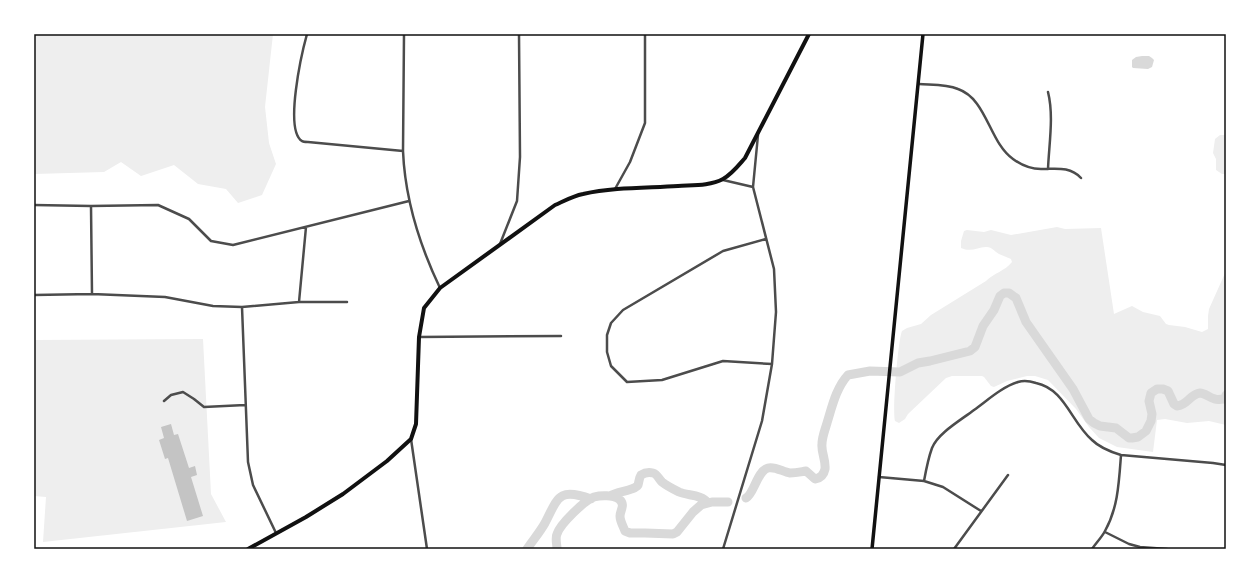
<svg xmlns="http://www.w3.org/2000/svg" width="1260" height="583" font-family="'Fira Sans',sans-serif">
	<style>
		.green { fill: #eee }
		.water { fill: #d9d9d9 }
		.lines { fill: none; stroke-linecap: round; stroke-linejoin: round }
		.river { stroke: #d9d9d9; stroke-width: 9 }
		.building { fill: #c4c4c4 }
		.minor { stroke: #4c4c4c; stroke-width: 2.5 }
		.secondary { stroke: #111; stroke-width: 3.5 }
		.primary { stroke: #111; stroke-width: 4 }
		.neatline { fill: none; stroke: #111; stroke-width: 1.5 }
	</style>
	<rect width="100%" height="100%" fill="#fff"/>
	<path class="green" d="M 34,34 L 273,34 L 265,107 L 269,143 L 276,164 L 262,195 L 238,203 L 226,189 L 198,184 L 174,165 L 141,176 L 121,162 L 104,172 L 34,174 Z
		M 1220,135 L 1226,135 L 1226,174 L 1222,174 L 1216,170 L 1216,159 L 1213,153 L 1215,139 Z
		M 1057,227 L 1065,229 L 1101,228 L 1114,314 L 1132,306 L 1143,312 L 1160,316 L 1166,324 L 1169,325 L 1185,327 L 1202,332 L 1208,329 L 1208,316 L 1209,309 L 1226,271 L 1226,425 L 1209,421 L 1187,423 L 1165,419 L 1157,420 L 1153,452 L 1117,447 L 1099,438 L 1089,427 L 1076,409 L 1048,380 L 1035,376 L 1027,376 L 1007,381 L 994,387 L 991,386 L 984,377 L 982,376 L 952,376 L 946,378 L 908,414 L 905,419 L 899,423 L 895,421 C 892,413 898,340 902,331 L 907,328 L 921,324 L 931,315 L 986,281 C 994,273 1005,271 1012,262 L 1011,259 C 1007,257 1003,256 999,254 C 994,251 992,247 987,247 C 979,246 972,253 961,248 L 961,241 L 964,231 L 967,230 L 984,232 L 991,230 L 1011,235 Z
		M 203,339 L 211,494 L 226,522 L 43,542 L 46,497 L 34,496 L 34,340 Z"/>
	<path class="water" d="M 1142,56 L 1149,56 L 1152,58 L 1154,60 L 1152,67 L 1148,69 L 1133,68 L 1132,67 L 1132,60 L 1136,57 Z"/>
	<g class="lines">
		<path class="river" d="M 610,496 C 617,491 634,491 638,485 C 639,482 639,478 641,475 C 644,473 649,472 653,473 C 657,474 659,479 662,482 C 667,486 673,489 679,492 C 688,496 701,494 708,503
			M 746,498 C 754,494 757,471 768,468 C 775,466 783,472 790,473 C 796,473 800,472 806,471 L 815,479 C 821,478 824,474 825,469 C 826,460 821,452 822,444 C 822,437 825,430 827,423 C 832,407 836,388 848,375 L 870,371 L 900,372 L 918,363 L 930,361 L 970,351 L 975,347 L 983,326 L 994,310 L 1000,296 L 1004,293 L 1009,293 L 1016,298 L 1026,322 L 1073,389 L 1089,419 L 1094,423 L 1100,426 L 1116,428 L 1129,438 L 1132,438 L 1138,437 L 1146,431 L 1151,421 L 1152,414 L 1149,401 L 1151,393 L 1157,389 L 1163,389 L 1168,391 L 1174,404 L 1177,406 C 1188,405 1190,394 1200,393 C 1205,393 1210,398 1215,399 C 1218,400 1221,399 1225,399 L 1226,395
			M 527,549 C 533,540 540,532 545,523 C 558,498 558,487 591,499
			M 557,549 C 557,544 555,538 557,534 C 560,524 585,500 594,497 C 601,495 613,495 619,499 C 626,505 620,510 620,516 C 620,521 623,526 625,531 L 630,533 L 645,533 L 673,534 L 677,532 L 693,512 L 701,505 L 712,502 L 728,502"/>
	</g>
	<path class="building" d="M 171,424 L 174,435 L 178,434 L 189,468 L 195,466 L 197,475 L 191,477 L 203,516 L 187,521 L 168,458 L 165,459 L 159,440 L 164,438 L 161,427 Z"/>
	<g class="lines">
		<path class="minor" d="M 307,34 C 302,52 284,130 302,141 C 303,142 307,142 308,142 L 403,151 L 404,34
			M 919,84 C 931,85 946,84 958,89 C 987,99 989,142 1013,159 C 1021,165 1031,169 1041,169 C 1056,169 1070,166 1081,178
			M 1048,92 C 1054,116 1049,144 1048,169
			M 403,151 C 405,199 419,244 440,288
			M 723,180 L 753,187
			M 615,189 L 630,162 L 645,123 L 645,34
			M 34,205 L 91,206 L 158,205 L 189,219 L 211,241 L 233,245 L 409,201
			M 91,206 L 92,294
			M 766,239 L 723,251 L 623,310 L 611,323 L 607,335 L 607,352 L 611,366 L 627,382 L 662,380 L 723,361 L 772,364
			M 500,244 L 517,201 L 520,157 L 519,34
			M 34,295 L 92,294 L 165,297 L 213,306 L 242,307 L 299,302 L 347,302
			M 299,302 L 306,227
			M 242,307 L 248,462 L 253,485 L 276,533
			M 419,337 L 561,336
			M 164,401 L 171,395 L 183,392 L 194,399 L 204,407 L 245,405
			M 411,439 L 427,549
			M 879,477 L 924,481 L 943,487 L 981,511
			M 924,481 C 926,470 928,459 932,448 C 938,433 961,420 974,410 C 988,400 1002,387 1018,382 C 1024,380 1030,381 1036,383 C 1065,389 1071,422 1092,440 C 1100,448 1111,452 1121,455 L 1213,463 L 1226,465
			M 1105,532 L 1129,544 L 1140,547 L 1167,549
			M 723,549 L 762,421 L 772,364 L 776,312 L 774,269 L 753,187 L 758,135
			M 954,549 L 1008,475
			M 1092,549 C 1096,543 1102,537 1105,531 C 1118,508 1119,482 1121,455"/>
		<path class="secondary" d="M 872,549 L 923,34"/>
		<path class="primary" d="M 248,549 L 306,517 L 343,494 L 387,461 L 411,439 L 416,424 L 419,337 L 424,308 L 440,288 L 555,205 C 564,201 573,196 583,194 C 614,187 647,188 678,186 C 692,185 710,186 723,179 C 732,174 738,166 745,158 L 809,34"/>
	</g>
	<rect width="1260" height="583" fill="none" stroke="#ffffff" stroke-width="70"/>
	<rect x="35" y="35" width="1190" height="513" class="neatline"/>
</svg>
